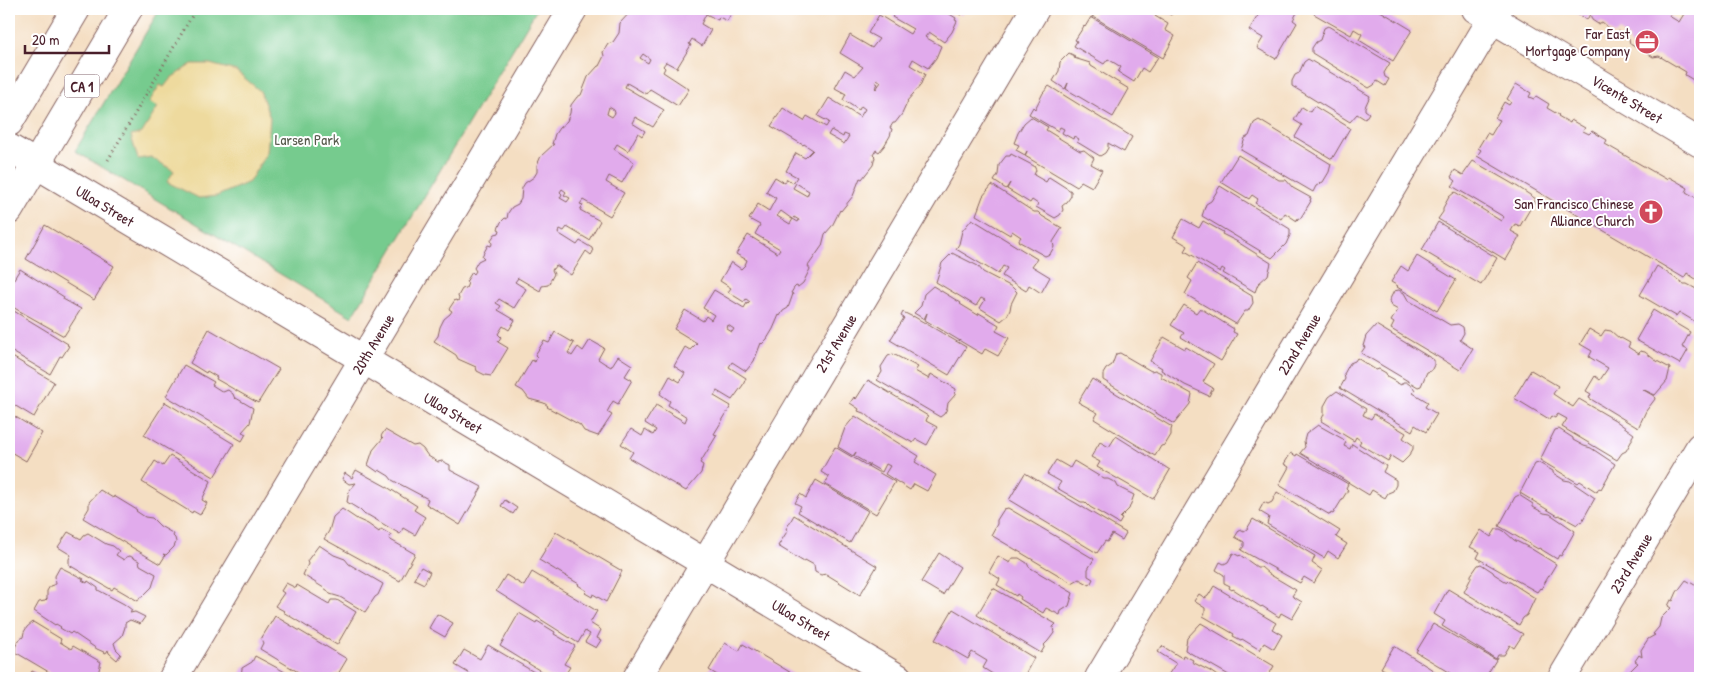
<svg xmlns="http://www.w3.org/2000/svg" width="1709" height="687" font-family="'Patrick Hand',sans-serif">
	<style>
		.green { fill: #76cb8e; stroke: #60755c }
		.sand { fill: #eeda9e; stroke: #9c7c64 }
		.building { fill: #e1abec; fill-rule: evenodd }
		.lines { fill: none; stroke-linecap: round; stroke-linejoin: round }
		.minor-casing { stroke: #866260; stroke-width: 30 }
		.tertiary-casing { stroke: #866260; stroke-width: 30 }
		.trunk-casing { stroke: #866260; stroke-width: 30 }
		.path { stroke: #866260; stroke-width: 3; stroke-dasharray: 1 4; stroke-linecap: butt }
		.minor { stroke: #fff; stroke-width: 28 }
		.tertiary { stroke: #fff; stroke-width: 28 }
		.trunk { stroke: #fff; stroke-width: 28 }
		.labels { text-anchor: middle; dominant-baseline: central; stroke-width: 4; stroke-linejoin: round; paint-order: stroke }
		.shield { fill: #fff; stroke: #80626b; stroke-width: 1 }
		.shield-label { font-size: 14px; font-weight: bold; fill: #4a1f2b }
		.poi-label { font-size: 15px; fill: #4a1f2b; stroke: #fff; text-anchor: end }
		.street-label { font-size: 15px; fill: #4a1f2b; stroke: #fff }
		.park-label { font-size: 15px; fill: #595b4e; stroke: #fff }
	</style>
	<rect width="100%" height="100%" fill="#fff"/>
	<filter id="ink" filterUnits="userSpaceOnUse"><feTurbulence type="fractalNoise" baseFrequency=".02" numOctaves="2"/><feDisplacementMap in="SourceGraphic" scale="10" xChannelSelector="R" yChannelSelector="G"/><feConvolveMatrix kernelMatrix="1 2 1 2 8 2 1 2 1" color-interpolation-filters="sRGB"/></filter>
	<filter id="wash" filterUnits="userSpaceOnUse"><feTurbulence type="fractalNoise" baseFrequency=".0096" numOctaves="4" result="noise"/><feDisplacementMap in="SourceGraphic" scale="20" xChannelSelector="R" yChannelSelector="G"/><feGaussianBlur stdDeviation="1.12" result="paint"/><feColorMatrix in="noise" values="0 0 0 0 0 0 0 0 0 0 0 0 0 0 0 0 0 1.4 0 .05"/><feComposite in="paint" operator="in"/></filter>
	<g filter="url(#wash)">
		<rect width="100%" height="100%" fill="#f4dec2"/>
		<path class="green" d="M 160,9 L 537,9 L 352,317 L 75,151 Z"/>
		<path class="sand" d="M 192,64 L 210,64 L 236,71 L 260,91 L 270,118 L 267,152 L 249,182 L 217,196 L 199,198 L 167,182 L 174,171 L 151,157 L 138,159 L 131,136 L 142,133 L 158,107 L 149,102 L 160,85 L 164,87 L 171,78 Z"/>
		<g id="blocks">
			<path class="building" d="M 633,9 L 734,9 L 727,21 L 719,17 L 718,20 L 706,14 L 701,24 L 711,30 L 702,46 L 692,39 L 689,44 L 691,45 L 677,68 L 666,62 L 663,66 L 665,68 L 663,72 L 689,89 L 678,106 L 650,89 L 646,94 L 627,83 L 625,87 L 664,110 L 653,127 L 635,117 L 632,123 L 645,131 L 642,136 L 638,133 L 628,151 L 617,144 L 614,149 L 634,162 L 622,183 L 609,176 L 606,182 L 624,193 L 610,216 L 583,200 L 580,204 L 583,205 L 580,210 L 600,221 L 589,240 L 567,227 L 564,231 L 560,229 L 558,233 L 577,245 L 580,241 L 592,248 L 593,252 L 591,255 L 586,251 L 571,275 L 556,265 L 552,270 L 554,274 L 548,285 L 542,286 L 540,291 L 518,278 L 515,282 L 526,289 L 514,308 L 499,299 L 496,303 L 501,306 L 498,310 L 515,320 L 509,330 L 503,326 L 498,334 L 501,337 L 498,342 L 508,348 L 491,376 L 485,375 L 477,371 L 476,367 L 458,359 L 456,355 L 434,341 L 438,336 L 440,327 L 444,319 L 450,314 L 452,311 L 449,309 L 455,300 L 458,301 L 459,299 L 458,296 L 462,289 L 466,288 L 468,283 L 466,282 L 472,272 L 474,274 L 476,271 L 474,268 L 478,261 L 484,258 L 482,256 L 488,245 L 491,246 L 492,244 L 491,240 L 495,234 L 499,233 L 500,230 L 498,229 L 501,222 L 505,218 L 507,219 L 508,213 L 512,207 L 518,204 L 521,199 L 522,188 L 525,183 L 534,177 L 537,172 L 537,165 L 541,156 L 554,144 L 552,144 L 555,134 L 559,128 L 567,121 L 570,113 L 571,105 L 577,97 L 581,95 L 588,77 L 598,66 L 599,66 L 604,56 L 603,52 L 608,44 L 613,42 L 619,33 L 620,23 ZM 643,54 L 650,59 L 648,63 L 640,58 ZM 609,107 L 614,110 L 615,113 L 612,117 L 607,114 ZM 562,189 L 566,192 L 564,195 L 570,198 L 567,202 L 560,198 L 562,194 L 560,192 Z
				M 890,9 L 944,9 L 943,10 L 956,18 L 955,20 L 957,21 L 952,32 L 944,42 L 929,32 L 925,37 L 941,46 L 936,58 L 928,68 L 913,59 L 910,65 L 925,74 L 920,86 L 907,101 L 908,101 L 902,114 L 895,123 L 893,123 L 890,128 L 892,129 L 890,136 L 884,146 L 879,152 L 876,150 L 873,155 L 875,157 L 873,165 L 862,179 L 860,178 L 853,196 L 841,211 L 840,210 L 832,226 L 825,234 L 822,246 L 808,266 L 810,269 L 803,283 L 798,287 L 796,286 L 794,288 L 791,293 L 793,294 L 788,308 L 783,311 L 780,316 L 779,315 L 773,329 L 767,339 L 762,344 L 761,343 L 754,361 L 746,371 L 732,362 L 729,367 L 746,378 L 743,385 L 732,400 L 717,391 L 714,396 L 731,406 L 714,434 L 717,435 L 700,463 L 703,465 L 701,473 L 686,491 L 629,458 L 633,452 L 621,444 L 631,429 L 642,436 L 645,430 L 653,435 L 656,430 L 645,423 L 656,405 L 685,422 L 687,417 L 668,405 L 670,401 L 660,394 L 670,376 L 680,382 L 685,373 L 674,366 L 685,347 L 690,350 L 697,343 L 674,329 L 685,310 L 703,321 L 706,316 L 711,320 L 714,315 L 703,308 L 714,290 L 744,308 L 747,303 L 748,304 L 750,302 L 746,299 L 744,302 L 728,292 L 731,288 L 720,281 L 731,262 L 741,269 L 745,265 L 747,260 L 736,254 L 748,235 L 777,253 L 780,249 L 755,234 L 760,225 L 749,219 L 758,204 L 769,211 L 776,198 L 766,192 L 775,177 L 785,183 L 787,179 L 793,183 L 797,177 L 786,171 L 796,153 L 805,158 L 813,150 L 804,144 L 803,145 L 771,126 L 783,108 L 804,121 L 807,116 L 826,127 L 829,122 L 818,116 L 829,98 L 860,117 L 865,109 L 861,106 L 859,110 L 843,100 L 846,94 L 835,88 L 845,70 L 855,76 L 863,67 L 840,53 L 850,35 L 872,48 L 879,39 L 868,33 L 879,15 L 910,34 L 913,29 L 892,17 L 896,12 ZM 877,79 L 881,82 L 876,89 L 875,88 L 878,84 L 875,82 ZM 831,130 L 843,137 L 844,134 L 849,136 L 844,144 L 828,135 ZM 796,183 L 809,191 L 807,196 L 793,188 ZM 781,211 L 792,219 L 794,217 L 799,220 L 798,222 L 793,219 L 790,224 L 777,216 ZM 728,325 L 734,329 L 732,332 L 727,329 Z
				M 950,9 L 967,9 L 961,15 Z
				M 1098,9 L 1143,9 L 1146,10 L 1147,9 L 1152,9 L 1157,12 L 1155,16 L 1168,24 L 1165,30 L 1175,36 L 1163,58 L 1092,16 L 1096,10 L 1100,12 L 1101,11 Z
				M 1160,9 L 1175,9 L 1171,15 Z
				M 1262,9 L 1306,9 L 1304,13 L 1299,9 L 1293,20 L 1297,23 L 1276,59 L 1257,48 L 1263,38 L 1249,30 Z
				M 1317,9 L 1377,9 L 1412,30 L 1393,61 L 1359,40 L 1362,34 L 1354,29 L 1351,35 L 1314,14 Z
				M 1575,9 L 1674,9 L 1669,16 L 1679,22 L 1687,9 L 1700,9 L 1700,84 L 1685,75 L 1686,72 L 1659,56 L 1653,57 L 1647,53 L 1647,49 L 1641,46 L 1637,48 L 1630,44 L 1629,38 L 1619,31 L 1614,34 L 1608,30 L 1607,26 L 1602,22 L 1598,24 L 1592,20 L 1590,14 L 1587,20 L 1574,12 Z
				M 1091,17 L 1158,57 L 1148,72 L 1142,68 L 1134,82 L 1118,72 L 1121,67 L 1108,59 L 1104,64 L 1074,46 L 1077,41 L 1075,40 L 1084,26 L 1085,27 Z
				M 1328,26 L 1390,63 L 1384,73 L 1385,77 L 1389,79 L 1385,86 L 1377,81 L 1374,85 L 1369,88 L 1312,53 L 1312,48 L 1316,42 L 1320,40 L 1324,28 Z
				M 1069,53 L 1075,56 L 1074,58 L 1090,63 L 1091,66 L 1129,89 L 1113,117 L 1066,89 L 1068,83 L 1065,89 L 1053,81 L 1059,71 L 1060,62 Z
				M 1308,59 L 1370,96 L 1365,107 L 1365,110 L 1369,113 L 1365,119 L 1357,114 L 1350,122 L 1292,86 L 1292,81 L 1295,75 L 1299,73 L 1304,62 Z
				M 1516,84 L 1531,93 L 1529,97 L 1534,99 L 1536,96 L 1549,104 L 1547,108 L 1559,115 L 1558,116 L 1570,123 L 1571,120 L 1585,128 L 1583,131 L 1589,134 L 1592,131 L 1607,140 L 1605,144 L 1666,179 L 1669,177 L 1678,182 L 1688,188 L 1686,192 L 1700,200 L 1700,282 L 1687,273 L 1684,278 L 1477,156 L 1481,150 L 1478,148 L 1487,133 L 1491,135 L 1500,120 L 1495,118 L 1504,102 L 1509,105 L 1511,102 L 1507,99 Z
				M 1049,86 L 1104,120 L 1107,121 L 1132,137 L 1124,152 L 1108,143 L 1108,148 L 1105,153 L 1100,156 L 1077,142 L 1079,139 L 1074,136 L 1073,139 L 1062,133 L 1064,129 L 1060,127 L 1058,131 L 1029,114 L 1033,107 L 1035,109 L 1043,93 Z
				M 1314,106 L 1350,128 L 1332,159 L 1295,137 L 1302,125 L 1294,120 L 1302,107 L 1310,112 Z
				M 1031,117 L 1048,127 L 1046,130 L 1080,151 L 1084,150 L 1094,158 L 1091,164 L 1102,170 L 1092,187 L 1081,181 L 1077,187 L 1025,156 L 1027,151 L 1025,155 L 1016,150 L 1019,145 L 1014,143 L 1018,133 L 1024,123 Z
				M 1259,120 L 1331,164 L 1329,172 L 1323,182 L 1316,186 L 1313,192 L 1241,150 L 1245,138 L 1249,136 L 1254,123 Z
				M 1011,154 L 1034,166 L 1036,170 L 1034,175 L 1046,182 L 1049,177 L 1071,191 L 1071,196 L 1067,202 L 1062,206 L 1063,210 L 1060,215 L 1055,218 L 1036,207 L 1038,204 L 1032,200 L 1030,203 L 1007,189 L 1010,183 L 1006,189 L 994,181 L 998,175 L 999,165 L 1006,156 L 1010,156 Z
				M 1238,155 L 1279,180 L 1286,180 L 1293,188 L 1311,198 L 1310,201 L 1311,201 L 1300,219 L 1298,218 L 1297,221 L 1285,213 L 1281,219 L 1255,203 L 1258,199 L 1252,195 L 1249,199 L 1221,182 Z
				M 1473,161 L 1518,187 L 1536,199 L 1520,226 L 1515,224 L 1511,231 L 1520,236 L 1506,260 L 1438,219 L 1443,212 L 1443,208 L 1449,197 L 1455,192 L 1501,221 L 1504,217 L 1452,186 L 1456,181 L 1451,177 L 1455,170 L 1463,175 Z
				M 992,185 L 1034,212 L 1038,212 L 1042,216 L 1062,228 L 1053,242 L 1054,247 L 1050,254 L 1045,256 L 1018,241 L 1021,237 L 1012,231 L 1010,235 L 976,215 L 983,196 Z
				M 1220,186 L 1290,229 L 1290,235 L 1286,244 L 1272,258 L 1202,216 L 1206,204 L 1211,201 Z
				M 972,219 L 1037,259 L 1032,266 L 1050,277 L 1041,293 L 1029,285 L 1026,291 L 1002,276 L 1007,268 L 1003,266 L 998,274 L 956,249 L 959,244 L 962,231 Z
				M 1183,219 L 1199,228 L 1203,221 L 1223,232 L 1222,234 L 1236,241 L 1271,263 L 1268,275 L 1258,284 L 1255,292 L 1223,273 L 1225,270 L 1222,268 L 1220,272 L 1185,251 L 1188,246 L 1173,237 Z
				M 1438,222 L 1497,258 L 1481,285 L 1422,250 Z
				M 45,225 L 114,266 L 94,300 L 26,259 Z
				M 952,253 L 978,266 L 983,272 L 1012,287 L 1017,292 L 1011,304 L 1010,310 L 1007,316 L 1001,321 L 980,308 L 985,300 L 981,298 L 976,306 L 936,282 L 942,263 Z
				M 1417,256 L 1456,280 L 1437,311 L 1397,287 L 1398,286 L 1391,282 L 1401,266 L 1408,271 Z
				M 1197,263 L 1252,296 L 1253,303 L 1248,311 L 1245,311 L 1236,324 L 1185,294 L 1192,281 L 1188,278 Z
				M 1657,266 L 1684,284 L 1687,284 L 1700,291 L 1699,324 L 1679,312 L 1676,316 L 1640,295 Z
				M 20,269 L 64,297 L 63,299 L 81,309 L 64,336 L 9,305 L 9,287 Z
				M 933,286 L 961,303 L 960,304 L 978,315 L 979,313 L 999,325 L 996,331 L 1009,338 L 998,356 L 985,349 L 982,354 L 925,320 L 927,313 L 924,319 L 914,313 L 921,306 L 924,294 Z
				M 1399,290 L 1404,293 L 1408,300 L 1450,325 L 1458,324 L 1463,327 L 1464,333 L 1460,340 L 1473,349 L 1460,370 L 1391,329 L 1394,323 L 1391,321 L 1398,310 L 1391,306 L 1389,301 L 1394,291 Z
				M 1184,305 L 1196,313 L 1200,308 L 1234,329 L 1233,332 L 1237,334 L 1221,361 L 1181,337 L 1184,333 L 1171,325 Z
				M 9,308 L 68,344 L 67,345 L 69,346 L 62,357 L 60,356 L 50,374 L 9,350 Z
				M 1653,310 L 1690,332 L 1682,347 L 1688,350 L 1680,364 L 1636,340 Z
				M 903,312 L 913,317 L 913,316 L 966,347 L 949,375 L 890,340 L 904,318 L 901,316 Z
				M 1376,325 L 1434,360 L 1434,365 L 1431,371 L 1427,372 L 1421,386 L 1418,387 L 1361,353 L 1365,347 L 1363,346 L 1366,336 Z
				M 209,329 L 279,369 L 258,403 L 216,379 L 217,377 L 207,371 L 206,373 L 190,363 Z
				M 1589,329 L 1601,336 L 1605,330 L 1611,331 L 1620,339 L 1621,338 L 1630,343 L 1628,347 L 1639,354 L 1640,351 L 1645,352 L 1655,360 L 1670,368 L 1667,381 L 1655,395 L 1642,389 L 1654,396 L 1655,399 L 1646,411 L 1638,428 L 1589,398 L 1591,394 L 1586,391 L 1595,376 L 1600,380 L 1608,368 L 1589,357 L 1592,351 L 1580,344 Z
				M 555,332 L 574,343 L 568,353 L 572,356 L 578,347 L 583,351 L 590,340 L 604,348 L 598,359 L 604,363 L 611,367 L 618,356 L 632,365 L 625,376 L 632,380 L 618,404 L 613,401 L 607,412 L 612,415 L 598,436 L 584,431 L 580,425 L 547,407 L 548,406 L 544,403 L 529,399 L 523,391 L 516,387 L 532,360 L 535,362 L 537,357 L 535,355 L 544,341 L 549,343 Z
				M 1164,337 L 1185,349 L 1186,347 L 1214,364 L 1203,382 L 1213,388 L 1209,396 L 1185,385 L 1161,370 L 1162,368 L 1150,361 Z
				M 1120,353 L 1151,371 L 1155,370 L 1161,373 L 1161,377 L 1192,394 L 1190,404 L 1174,424 L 1103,380 L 1103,374 L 1106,369 L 1112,365 L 1116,354 Z
				M 893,354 L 918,367 L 915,371 L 929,379 L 931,374 L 956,389 L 955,395 L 948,403 L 947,409 L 944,414 L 940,417 L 877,380 L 882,372 L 881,367 L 888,356 Z
				M 9,355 L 54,382 L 34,417 L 9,402 Z
				M 1357,358 L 1376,370 L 1379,369 L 1386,373 L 1387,377 L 1401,385 L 1403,382 L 1406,382 L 1413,387 L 1415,390 L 1413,393 L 1428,402 L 1425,407 L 1437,414 L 1426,432 L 1415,425 L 1412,431 L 1340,388 L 1345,379 L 1344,374 L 1350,363 L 1355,361 Z
				M 184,365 L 214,382 L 212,385 L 223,392 L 228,390 L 233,394 L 235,399 L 236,398 L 253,408 L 250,423 L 242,432 L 246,434 L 242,441 L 166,396 Z
				M 1531,370 L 1558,386 L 1553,394 L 1565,402 L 1573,407 L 1579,399 L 1615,420 L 1634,434 L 1632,437 L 1632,440 L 1626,451 L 1622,453 L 1617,460 L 1562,427 L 1567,419 L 1558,414 L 1555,418 L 1551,416 L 1549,419 L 1514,398 Z
				M 1092,379 L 1172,427 L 1171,430 L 1171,435 L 1165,445 L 1161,446 L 1155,456 L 1094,419 L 1098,413 L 1078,402 Z
				M 868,380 L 928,416 L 926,421 L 937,427 L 927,445 L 916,439 L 913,443 L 874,421 L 866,414 L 858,411 L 859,409 L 850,403 L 854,397 L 856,399 Z
				M 1337,391 L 1366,409 L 1363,415 L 1371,419 L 1374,414 L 1406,433 L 1403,438 L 1413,445 L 1413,449 L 1409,456 L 1402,463 L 1391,456 L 1388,461 L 1359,444 L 1361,441 L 1356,437 L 1354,441 L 1321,421 L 1324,414 L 1324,406 L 1329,397 Z
				M 165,402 L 234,444 L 214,477 L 144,435 Z
				M 9,413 L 42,433 L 26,461 L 9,451 Z
				M 855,416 L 919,456 L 915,462 L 936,475 L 927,491 L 914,484 L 910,490 L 885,474 L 890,466 L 886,464 L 882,472 L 854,456 L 856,452 L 853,456 L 838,447 L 845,428 Z
				M 1318,425 L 1343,439 L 1346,442 L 1344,446 L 1350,449 L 1352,444 L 1386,466 L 1383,472 L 1396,480 L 1396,485 L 1393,491 L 1388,493 L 1385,498 L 1372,490 L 1369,495 L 1300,453 L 1305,447 L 1304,441 L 1306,434 Z
				M 1559,429 L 1573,438 L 1573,440 L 1584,446 L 1591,448 L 1615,464 L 1601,489 L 1599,488 L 1597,492 L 1580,481 L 1578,483 L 1540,460 L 1555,430 Z
				M 385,430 L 413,446 L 418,445 L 423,449 L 428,456 L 438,462 L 442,461 L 450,465 L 450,470 L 482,487 L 460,525 L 426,504 L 428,499 L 392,480 L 389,476 L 379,470 L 378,472 L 368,465 L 373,450 L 383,438 L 381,436 Z
				M 1116,436 L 1170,470 L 1153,499 L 1097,467 L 1100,462 L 1091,457 L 1100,442 L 1109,447 Z
				M 835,447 L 895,482 L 876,514 L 825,484 L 829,477 L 821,472 Z
				M 1291,453 L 1296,456 L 1297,454 L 1348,484 L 1346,488 L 1348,490 L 1333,514 L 1331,513 L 1330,515 L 1279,485 L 1289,467 L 1284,464 Z
				M 170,456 L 211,481 L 202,500 L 207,503 L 200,515 L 193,511 L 192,513 L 142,482 L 155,461 L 163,466 Z
				M 1056,460 L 1070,468 L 1074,461 L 1104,479 L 1108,479 L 1116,483 L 1118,487 L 1134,495 L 1129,509 L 1120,518 L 1122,519 L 1119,524 L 1090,507 L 1085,502 L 1081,502 L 1057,488 L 1061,482 L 1047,474 Z
				M 1539,463 L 1553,471 L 1553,473 L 1564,480 L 1570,481 L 1595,498 L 1581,523 L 1579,522 L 1577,525 L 1559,515 L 1558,516 L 1520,493 L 1535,464 Z
				M 356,470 L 387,487 L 417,506 L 414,510 L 425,517 L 415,535 L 403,528 L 400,534 L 368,515 L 365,515 L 360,510 L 347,502 L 349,491 L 356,483 L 349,484 L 342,479 L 345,473 L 352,478 Z
				M 1025,473 L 1126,533 L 1122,540 L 1112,534 L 1107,542 L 1105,541 L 1097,553 L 1009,500 Z
				M 816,480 L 868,511 L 850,543 L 798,512 L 801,506 L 795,503 L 800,494 L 806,498 Z
				M 100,490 L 113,498 L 114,496 L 137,510 L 136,511 L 145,517 L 152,518 L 160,526 L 174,534 L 173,536 L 175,538 L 176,542 L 174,547 L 166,555 L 163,554 L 165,556 L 160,564 L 83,518 L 89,508 L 89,502 Z
				M 1277,492 L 1340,531 L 1336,537 L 1347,544 L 1338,558 L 1328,551 L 1324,558 L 1267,524 L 1269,517 L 1259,511 L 1264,502 L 1268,504 L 1272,502 Z
				M 1519,495 L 1533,504 L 1533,507 L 1544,513 L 1550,514 L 1575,531 L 1561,556 L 1559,555 L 1557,559 L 1539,548 L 1538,549 L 1499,526 L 1515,497 Z
				M 505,500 L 517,508 L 513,514 L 501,506 Z
				M 1008,508 L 1094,559 L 1088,569 L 1088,576 L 1093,579 L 1090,585 L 1079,579 L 1072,583 L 991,535 L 997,524 L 997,520 L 1004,509 Z
				M 342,509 L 357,519 L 368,524 L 379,532 L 381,529 L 391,535 L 389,539 L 415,554 L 400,581 L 324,539 L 329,531 L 333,517 Z
				M 794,515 L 877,566 L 860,595 L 826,574 L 821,575 L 815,572 L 814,565 L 805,560 L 804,562 L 778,546 L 788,530 L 786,529 Z
				M 1253,519 L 1315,556 L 1312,563 L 1322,570 L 1314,583 L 1304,577 L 1300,583 L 1241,550 L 1244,546 L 1244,542 L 1235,537 L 1240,529 L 1244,531 L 1247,529 Z
				M 1496,529 L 1500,529 L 1504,531 L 1514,540 L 1530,548 L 1556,564 L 1541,589 L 1540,588 L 1537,592 L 1477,558 L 1480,552 L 1470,547 L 1481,530 L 1491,537 Z
				M 68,532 L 81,539 L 84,535 L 88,533 L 106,544 L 113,546 L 119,551 L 116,555 L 124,560 L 126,557 L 130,556 L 139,561 L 140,565 L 156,574 L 152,587 L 142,597 L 140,597 L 138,601 L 114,587 L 112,590 L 69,565 L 69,559 L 71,555 L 58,547 Z
				M 556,532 L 622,571 L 606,602 L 593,594 L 592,597 L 585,593 L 587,591 L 578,585 L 579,584 L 539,560 Z
				M 319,545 L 334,555 L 345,559 L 349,564 L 383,584 L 378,595 L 375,597 L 365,612 L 340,597 L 330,594 L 327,590 L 303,575 L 308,564 L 307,561 Z
				M 939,553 L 960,567 L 943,595 L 921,582 Z
				M 1233,553 L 1239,556 L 1240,555 L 1257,567 L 1261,567 L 1269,574 L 1296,590 L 1292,596 L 1302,602 L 1292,619 L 1281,613 L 1279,617 L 1262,606 L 1261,607 L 1233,589 L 1232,590 L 1229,588 L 1230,586 L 1224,583 L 1224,575 L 1216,570 L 1220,562 L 1224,564 L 1228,562 Z
				M 998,556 L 1010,563 L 1013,558 L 1019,558 L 1027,563 L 1029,567 L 1073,593 L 1069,606 L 1061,611 L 1060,615 L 1046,608 L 1043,613 L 1020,599 L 1021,597 L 1017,594 L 1016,596 L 997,585 L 1000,579 L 989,572 Z
				M 1481,564 L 1493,572 L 1494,574 L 1505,581 L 1510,582 L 1535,598 L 1527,615 L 1523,618 L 1519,625 L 1464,592 L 1471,578 L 1471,575 L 1478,565 Z
				M 60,567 L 84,579 L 82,580 L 87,583 L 88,581 L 98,588 L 98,590 L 124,604 L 132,610 L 130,613 L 135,612 L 145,617 L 140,624 L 130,620 L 125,623 L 125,627 L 122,636 L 114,643 L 116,649 L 121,654 L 117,660 L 109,653 L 108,650 L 106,653 L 97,649 L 72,632 L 70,634 L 60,628 L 61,627 L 56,624 L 55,625 L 34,611 L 39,602 L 45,601 L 47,599 L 47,591 L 50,586 L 56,584 L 55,576 Z
				M 421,567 L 430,572 L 424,584 L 414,579 Z
				M 532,572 L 597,611 L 590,623 L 601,630 L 597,638 L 601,640 L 596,648 L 585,642 L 590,634 L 585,631 L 578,643 L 496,591 L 506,575 L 524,586 Z
				M 1686,580 L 1700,588 L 1700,623 L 1697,621 L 1696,623 L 1700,626 L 1698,630 L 1700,631 L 1700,678 L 1672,678 L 1667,675 L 1665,678 L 1627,678 L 1630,671 L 1638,663 L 1635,661 L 1639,655 L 1642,657 L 1641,650 L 1648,639 L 1655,635 L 1653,634 L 1659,627 L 1661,618 L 1671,608 L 1668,606 L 1671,600 L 1673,601 L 1677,592 Z
				M 286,583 L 296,588 L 297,585 L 329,604 L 331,600 L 337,600 L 356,612 L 337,645 L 283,612 L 284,611 L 275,606 L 284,593 L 281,591 Z
				M 1214,586 L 1276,623 L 1272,629 L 1282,635 L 1274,649 L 1264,643 L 1260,650 L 1242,639 L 1241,640 L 1233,636 L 1234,634 L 1203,616 L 1205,613 L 1205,608 L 1194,601 L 1199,594 L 1205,598 L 1208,596 Z
				M 993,588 L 1056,624 L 1053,627 L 1054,633 L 1048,641 L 1044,645 L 1045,646 L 1041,653 L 977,615 Z
				M 1448,589 L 1523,634 L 1514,648 L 1510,645 L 1504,655 L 1498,655 L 1496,659 L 1442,626 L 1445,621 L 1434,614 Z
				M 953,609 L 1034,658 L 1023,678 L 999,678 L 983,668 L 987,661 L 972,652 L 968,659 L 935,640 Z
				M 519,613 L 536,623 L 537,621 L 555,632 L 554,634 L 575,646 L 564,664 L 570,667 L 563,678 L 552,678 L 500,646 Z
				M 437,614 L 453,623 L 445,637 L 429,628 Z
				M 275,616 L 347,659 L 338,674 L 336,673 L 333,678 L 308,678 L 260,649 L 263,643 L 261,639 Z
				M 33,622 L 61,639 L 60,642 L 71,649 L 73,646 L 101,662 L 97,678 L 59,678 L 15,652 L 15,647 L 19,640 L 23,637 L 24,632 L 27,627 Z
				M 1201,623 L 1274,666 L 1267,678 L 1234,678 L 1185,650 L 1187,638 Z
				M 1433,624 L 1496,660 L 1485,678 L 1459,678 L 1416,652 Z
				M 725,643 L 739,651 L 743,644 L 798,677 L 797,678 L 722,678 L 709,670 Z
				M 488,645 L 544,678 L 477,678 L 455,665 L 464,650 L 480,659 Z
				M 1162,646 L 1182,658 L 1183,655 L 1193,660 L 1192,662 L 1210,671 L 1220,678 L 1166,678 L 1174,666 L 1177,664 L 1158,652 Z
				M 1394,646 L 1433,670 L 1434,672 L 1443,678 L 1399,678 L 1381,668 Z
				M 255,656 L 285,672 L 287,676 L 288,674 L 294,678 L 241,678 L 242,668 L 252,662 Z
				M 32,671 L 45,678 L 28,678 Z"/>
		</g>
	</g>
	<g filter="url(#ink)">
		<use href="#blocks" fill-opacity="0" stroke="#866260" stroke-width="1"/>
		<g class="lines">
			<defs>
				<path id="minor" d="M 9,148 L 898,678
					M 173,678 L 573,9
					M 637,678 L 1035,9
					M 1099,678 L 1498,9
					M 1562,678 L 1700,447"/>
				<path id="tertiary" d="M 1476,9 L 1700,143"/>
				<path id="trunk" d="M 9,122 L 76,9
					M 9,210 L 128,9"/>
			</defs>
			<use href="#minor" class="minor-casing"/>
			<use href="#tertiary" class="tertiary-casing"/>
			<use href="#trunk" class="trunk-casing"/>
			<path class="path" d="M 108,160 L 196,9"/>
			<use href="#minor" class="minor"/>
			<use href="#tertiary" class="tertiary"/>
			<use href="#trunk" class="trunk"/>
		</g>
	</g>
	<defs>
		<symbol id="office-disc" viewBox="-11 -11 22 22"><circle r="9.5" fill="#d1495b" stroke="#fff"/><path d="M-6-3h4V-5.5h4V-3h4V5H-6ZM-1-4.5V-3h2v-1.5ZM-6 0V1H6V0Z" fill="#fff"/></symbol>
		<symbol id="church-disc" viewBox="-11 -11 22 22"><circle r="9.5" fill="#d1495b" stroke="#fff"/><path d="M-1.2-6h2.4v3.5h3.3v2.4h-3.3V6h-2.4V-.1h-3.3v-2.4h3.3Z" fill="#fff"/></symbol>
	</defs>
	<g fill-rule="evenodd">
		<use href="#office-disc" x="1633" y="28" width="28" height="28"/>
		<use href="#church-disc" x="1637" y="198" width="28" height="28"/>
	</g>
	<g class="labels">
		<rect class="shield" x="64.5" y="74.5" width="35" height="23" rx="4"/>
		<g class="shield-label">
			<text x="82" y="86">CA 1</text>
		</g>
		<g class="poi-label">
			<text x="1630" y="33">Far East<tspan x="1630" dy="17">Mortgage Company</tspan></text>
			<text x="1634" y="203">San Francisco Chinese<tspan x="1634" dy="17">Alliance Church</tspan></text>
		</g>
		<g class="street-label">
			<text transform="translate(1627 99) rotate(31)">Vicente Street</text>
			<text transform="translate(105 206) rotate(31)">Ulloa Street</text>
			<text transform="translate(836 343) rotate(-59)">21st Avenue</text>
			<text transform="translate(373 344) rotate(-59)">20th Avenue</text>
			<text transform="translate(1299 344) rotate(-59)">22nd Avenue</text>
			<text transform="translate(453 413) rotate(31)">Ulloa Street</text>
			<text transform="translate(1631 563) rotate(-59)">23rd Avenue</text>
			<text transform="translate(801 620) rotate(31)">Ulloa Street</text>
		</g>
		<g class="park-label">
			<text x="307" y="139">Larsen Park</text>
		</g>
	</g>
	<rect width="1709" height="687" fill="none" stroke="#fff" stroke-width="30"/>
	<path d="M25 45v8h84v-8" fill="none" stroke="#4a1f2b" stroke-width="2.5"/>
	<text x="32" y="45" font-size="15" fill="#4a1f2b" stroke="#ffffff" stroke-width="4" paint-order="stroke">20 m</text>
</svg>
